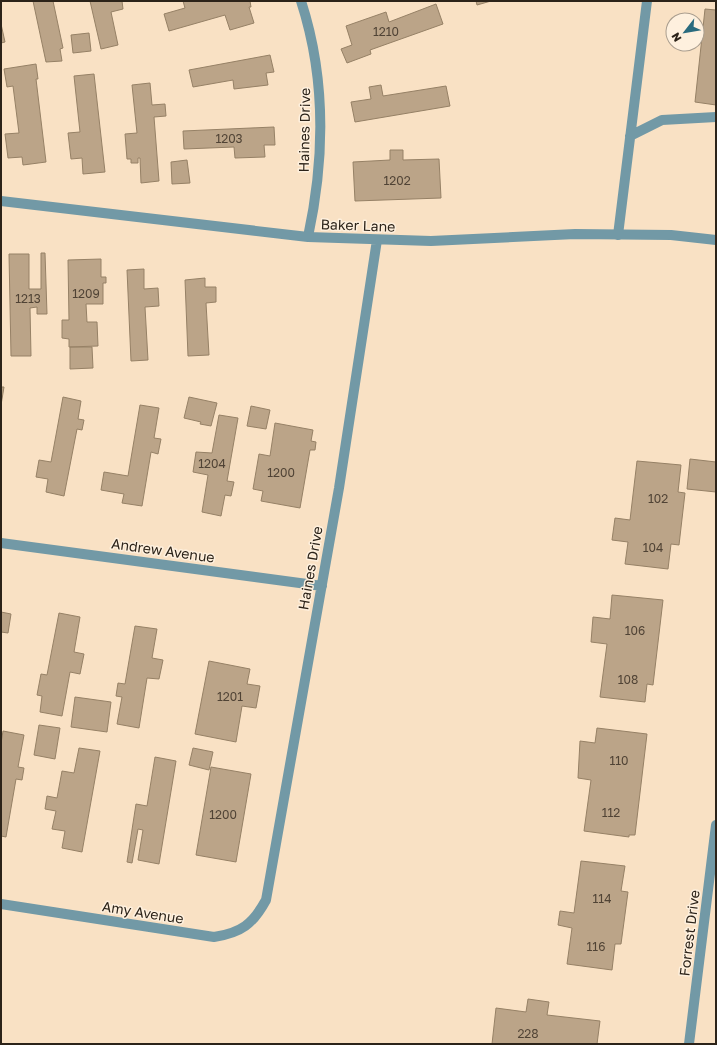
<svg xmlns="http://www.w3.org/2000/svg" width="717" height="1045" font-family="'Golos Text',sans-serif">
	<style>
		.building { fill: #bba488; stroke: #968166 }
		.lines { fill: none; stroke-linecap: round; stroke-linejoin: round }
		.lane { stroke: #7299a6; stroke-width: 10 }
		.street { stroke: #7299a6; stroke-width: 10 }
		.labels { text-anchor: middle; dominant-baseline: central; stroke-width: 3; stroke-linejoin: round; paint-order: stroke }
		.number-label { font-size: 12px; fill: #504335 }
		.street-label { font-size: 14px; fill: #2c2319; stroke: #fef0de }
	</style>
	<rect width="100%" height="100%" fill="#f9e1c4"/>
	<path class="building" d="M 33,1 L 53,1 L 63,48 L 60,49 L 62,61 L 46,62 Z
		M 90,1 L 122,1 L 123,9 L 111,12 L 118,45 L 101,49 Z
		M 183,1 L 250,1 L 251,7 L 249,7 L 254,23 L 230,30 L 225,15 L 169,31 L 164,14 L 185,8 Z
		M 476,1 L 491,1 L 477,5 Z
		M 436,4 L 443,24 L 370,50 L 371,54 L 347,63 L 341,49 L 352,45 L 346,26 L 386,12 L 389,22 Z
		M 705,9 L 716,10 L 716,105 L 695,102 Z
		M 1,24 L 5,42 L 1,43 Z
		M 89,33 L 91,51 L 73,53 L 71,35 Z
		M 270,55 L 274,72 L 266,73 L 268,85 L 234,89 L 233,80 L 193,87 L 189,70 Z
		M 36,64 L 38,79 L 36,79 L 46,162 L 23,165 L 22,157 L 8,158 L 5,134 L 19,133 L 13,86 L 7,87 L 4,69 Z
		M 94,74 L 105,172 L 83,174 L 82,158 L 71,159 L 68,133 L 80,132 L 74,76 Z
		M 150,83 L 152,105 L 165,104 L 166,116 L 154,117 L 159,181 L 141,183 L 140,158 L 138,158 L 138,163 L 131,163 L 131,159 L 127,159 L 125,134 L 137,133 L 132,85 Z
		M 381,85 L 383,96 L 446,86 L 450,106 L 355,122 L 351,102 L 371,99 L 369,87 Z
		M 274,127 L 275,145 L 264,145 L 265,157 L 235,158 L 234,147 L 184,149 L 183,131 Z
		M 390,150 L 403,150 L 403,160 L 439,159 L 441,198 L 355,201 L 353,162 L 390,160 Z
		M 187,160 L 190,183 L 172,184 L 171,162 Z
		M 41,253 L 45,253 L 47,314 L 37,314 L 37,307 L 30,308 L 31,356 L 11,356 L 9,254 L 29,254 L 29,289 L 41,289 Z
		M 101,259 L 101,277 L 106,277 L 106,283 L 103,283 L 103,304 L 86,304 L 87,322 L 97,322 L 98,346 L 69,347 L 69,339 L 62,338 L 62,320 L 69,320 L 68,260 Z
		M 144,269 L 144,289 L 158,288 L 159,306 L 145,307 L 148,360 L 131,361 L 127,270 Z
		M 205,278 L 205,287 L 216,287 L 216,302 L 206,303 L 209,355 L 188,356 L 185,280 Z
		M 70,347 L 92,347 L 93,368 L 70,369 Z
		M 1,387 L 4,387 L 1,405 Z
		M 63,397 L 81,401 L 78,419 L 84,420 L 82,430 L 77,429 L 64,496 L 46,492 L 48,479 L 36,477 L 39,460 L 51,462 Z
		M 189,397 L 217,403 L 211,426 L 200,424 L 201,422 L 184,418 Z
		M 140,405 L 159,408 L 154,438 L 161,439 L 158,454 L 151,452 L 142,506 L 122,503 L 124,494 L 101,490 L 104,472 L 128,476 Z
		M 251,406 L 270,410 L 266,429 L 247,426 Z
		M 219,415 L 238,418 L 227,481 L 234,482 L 231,496 L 225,495 L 221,516 L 202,512 L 208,475 L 193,472 L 196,452 L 212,453 Z
		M 275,423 L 313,430 L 311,441 L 316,442 L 315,450 L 310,450 L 300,508 L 261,501 L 263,491 L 253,489 L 259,454 L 270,456 Z
		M 690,459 L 716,462 L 716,492 L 687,489 Z
		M 637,461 L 681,465 L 678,492 L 685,493 L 679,545 L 671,544 L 668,569 L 625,564 L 628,542 L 612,540 L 615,518 L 630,520 Z
		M 612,595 L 663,600 L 653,685 L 647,684 L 645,702 L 600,697 L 607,644 L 591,642 L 593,617 L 610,619 Z
		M 1,612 L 11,614 L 8,633 L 1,632 Z
		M 59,613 L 80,617 L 74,652 L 84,654 L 80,674 L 70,672 L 62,716 L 40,712 L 42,696 L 37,695 L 41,674 L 47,675 Z
		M 135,626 L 157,629 L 152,658 L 163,660 L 159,679 L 147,678 L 139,728 L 117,724 L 122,697 L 116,696 L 118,683 L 125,684 Z
		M 209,661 L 250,669 L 247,684 L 260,686 L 256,708 L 242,706 L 236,742 L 195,734 Z
		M 75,697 L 111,702 L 107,732 L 71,727 Z
		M 39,725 L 60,728 L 55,759 L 34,755 Z
		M 597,728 L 647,734 L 635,835 L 629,835 L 629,837 L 584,831 L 591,780 L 578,778 L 580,741 L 595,743 Z
		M 3,731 L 24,735 L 18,767 L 24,768 L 22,780 L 16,779 L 6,837 L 1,836 L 1,743 Z
		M 79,748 L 100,751 L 82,852 L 62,848 L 65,831 L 52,829 L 56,811 L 45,809 L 47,796 L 57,798 L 62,771 L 74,773 Z
		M 193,748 L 213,752 L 209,770 L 189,765 Z
		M 155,757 L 176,761 L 159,864 L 138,860 L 143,830 L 138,829 L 132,863 L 127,862 L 136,804 L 147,806 Z
		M 211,767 L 251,774 L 236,862 L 196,855 Z
		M 581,861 L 625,866 L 621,891 L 628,892 L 621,944 L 615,944 L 612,970 L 567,964 L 572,928 L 558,925 L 560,911 L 574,913 Z
		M 528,999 L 549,1002 L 547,1015 L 600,1021 L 597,1044 L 492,1044 L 496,1008 L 526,1012 Z"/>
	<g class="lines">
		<path class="lane" d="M 630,136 L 662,120 L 716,117
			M 618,235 L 647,1"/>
		<path class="street" d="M 301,1 C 326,78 325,158 308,237
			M 1,201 L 308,237 L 431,241 L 575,234 L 671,235 L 716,240
			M 1,543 L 322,586
			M 1,904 L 214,937 C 241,933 253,924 266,900 L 339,488 L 377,240
			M 689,1044 L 716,825"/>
	</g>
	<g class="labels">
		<g class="number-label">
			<text x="386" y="31">1210</text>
			<text x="229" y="138">1203</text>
			<text x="397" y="180">1202</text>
			<text x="86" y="293">1209</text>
			<text x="28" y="298">1213</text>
			<text x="212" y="463">1204</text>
			<text x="281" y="472">1200</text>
			<text x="658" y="498">102</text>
			<text x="653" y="547">104</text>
			<text x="635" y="630">106</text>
			<text x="628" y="679">108</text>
			<text x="230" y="696">1201</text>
			<text x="619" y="760">110</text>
			<text x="611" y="812">112</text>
			<text x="223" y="814">1200</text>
			<text x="602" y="898">114</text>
			<text x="596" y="946">116</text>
			<text x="528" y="1033">228</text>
		</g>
		<g class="street-label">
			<text transform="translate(304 130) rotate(-89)">Haines Drive</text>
			<text transform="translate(358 225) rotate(2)">Baker Lane</text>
			<text transform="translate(163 550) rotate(8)">Andrew Avenue</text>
			<text transform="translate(310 568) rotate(-80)">Haines Drive</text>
			<text transform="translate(143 912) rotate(9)">Amy Avenue</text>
			<text transform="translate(689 933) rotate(-83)">Forrest Drive</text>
		</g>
	</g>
	<rect width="717" height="1045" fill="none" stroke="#2c2319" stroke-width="4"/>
	<g transform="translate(685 32) rotate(239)"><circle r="19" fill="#fef0de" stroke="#aa9e8f"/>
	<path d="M0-3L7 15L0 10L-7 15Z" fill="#2a6b7e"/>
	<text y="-6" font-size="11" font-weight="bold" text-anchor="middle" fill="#2c2319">N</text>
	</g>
</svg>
